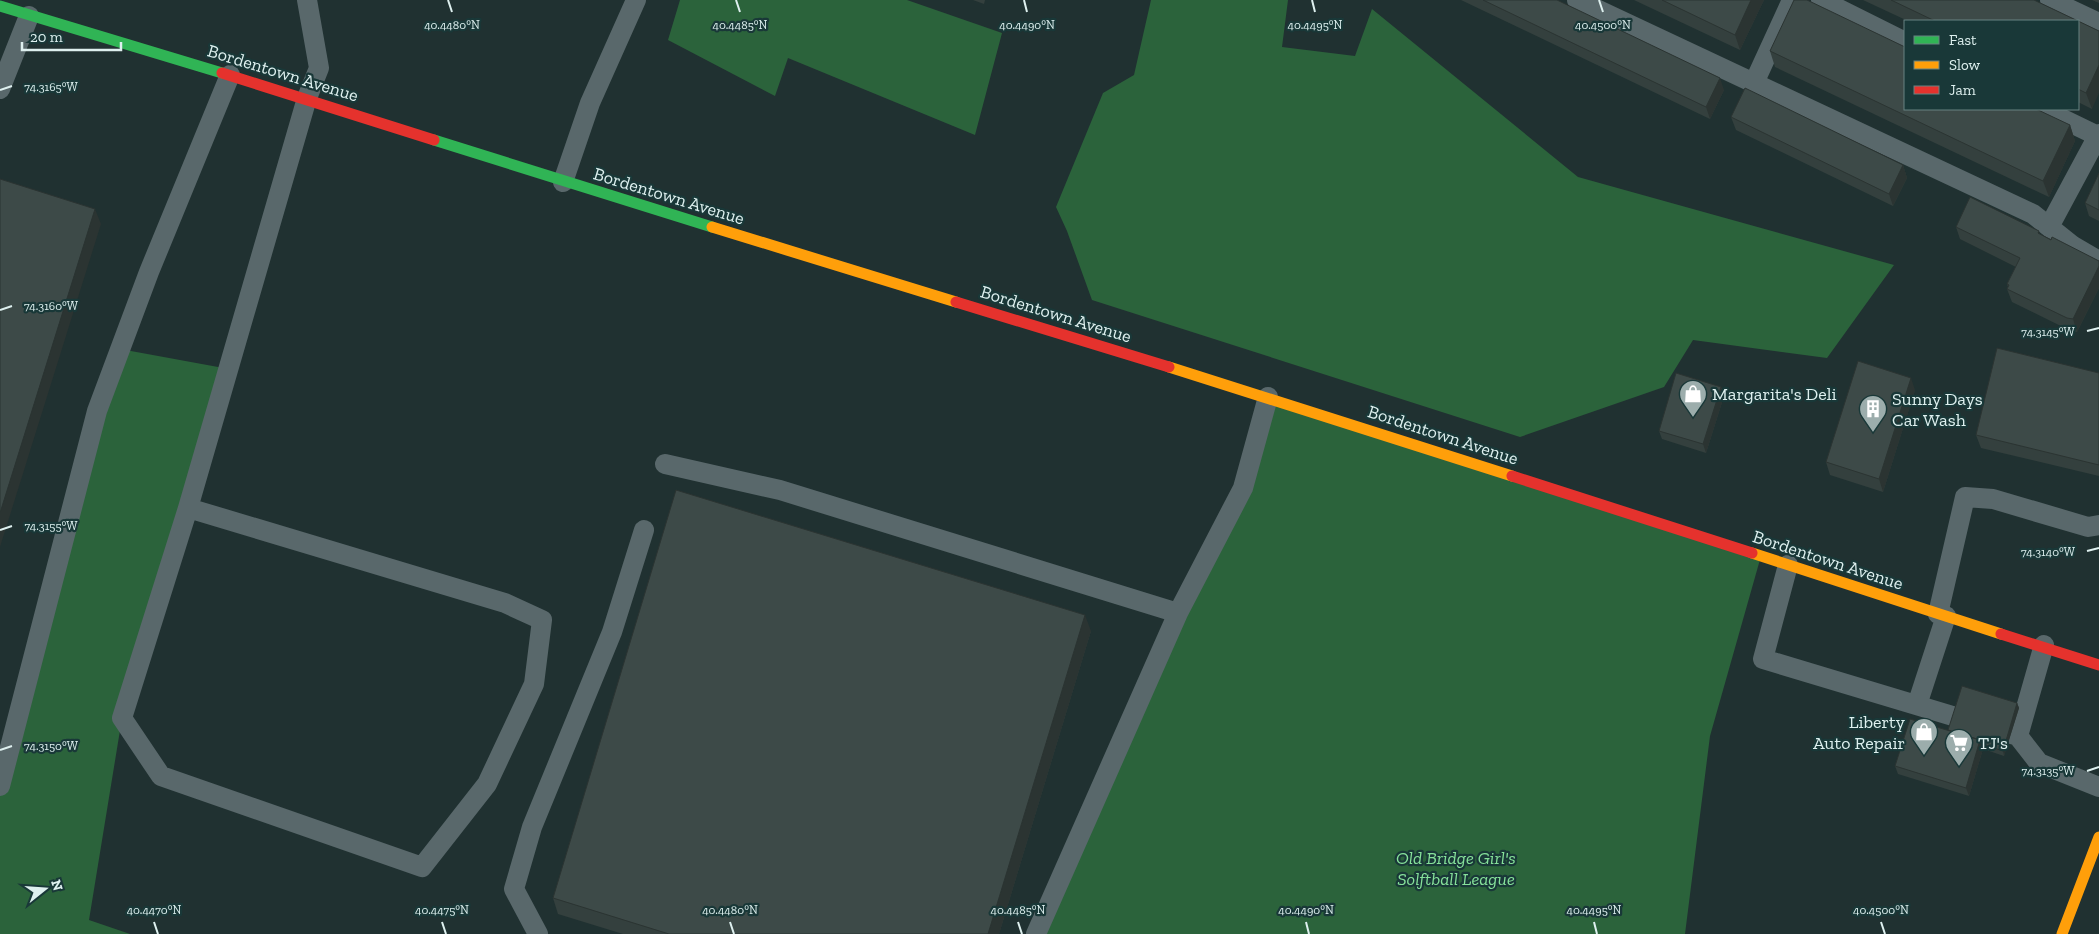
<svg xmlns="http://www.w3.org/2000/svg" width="2099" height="934" font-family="'Zilla Slab',serif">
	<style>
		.green { fill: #2b633b }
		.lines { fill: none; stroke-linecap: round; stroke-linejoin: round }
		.lane { stroke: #59686b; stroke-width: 20 }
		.fast { stroke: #30b455; stroke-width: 11 }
		.slow { stroke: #ff9f0a; stroke-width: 11 }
		.jam { stroke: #e5322d; stroke-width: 11 }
		.wall { fill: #34403e }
		.shaded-wall { fill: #2b3432 }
		.building { fill: #3d4a48; stroke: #2b3432 }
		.ticks { fill: none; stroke: #def0ef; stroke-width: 2 }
		.labels { text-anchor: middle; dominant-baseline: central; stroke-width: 4.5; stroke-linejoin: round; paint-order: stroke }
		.street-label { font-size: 18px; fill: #def0ef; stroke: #193838 }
		.poi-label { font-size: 18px; fill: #def0ef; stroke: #193838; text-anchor: start }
		.park-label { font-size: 18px; font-style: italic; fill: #86e19a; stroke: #193838 }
		.ticks-label { font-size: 12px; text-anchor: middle; fill: #def0ef; stroke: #193838; stroke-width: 4.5; stroke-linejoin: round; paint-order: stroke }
	</style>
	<rect width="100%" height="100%" fill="#203131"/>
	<path class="green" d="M 680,0 L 907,0 L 1002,33 L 975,135 L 788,58 L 775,96 L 668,40 Z
		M 1151,0 L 1288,0 L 1282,47 L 1355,56 L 1372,9 L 1578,177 L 1894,265 L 1827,358 L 1693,340 L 1664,387 L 1520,437 L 1092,300 L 1067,231 L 1056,207 L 1103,93 L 1134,75 Z
		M 120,349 L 229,369 L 122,718 L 89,920 L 130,934 L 0,934 L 0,786 Z
		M 1268,397 L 1761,556 L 1710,736 L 1685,934 L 1036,934 L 1243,488 Z"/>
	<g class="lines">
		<path class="lane" d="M 1577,0 L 2033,214 L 2073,246 L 2099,261
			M 1821,0 L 1905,42
			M 2050,0 L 2099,23
			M 1754,83 L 1792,0
			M 0,89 L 29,16
			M 2042,109 L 2098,136
			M 563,182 L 590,103 L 636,0
			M 2049,227 L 2099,134
			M 665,464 L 780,490 L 1178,613
			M 188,508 L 505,603 L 542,620 L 534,684 L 487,784 L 422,867 L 161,776 L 122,718 L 188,508 L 307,98 L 319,68 L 307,0
			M 1788,565 L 1763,659 L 1956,717
			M 1938,614 L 1965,497 L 1993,499 L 2088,527 L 2099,525
			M 1917,705 L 1946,616
			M 2011,734 L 2018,736 L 2039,763 L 2099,787
			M 2018,736 L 2044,645
			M 0,786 L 97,411 L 149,272 L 230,75
			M 538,934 L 514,889 L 532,827 L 612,632 L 644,530
			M 1036,934 L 1178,613 L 1243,488 L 1268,397"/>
		<path class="fast" d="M 0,6 L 222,73
			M 434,140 L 712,227"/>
		<path class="slow" d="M 712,227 L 956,302
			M 1169,367 L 1512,476
			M 1752,553 L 2001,634
			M 2062,934 L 2099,837"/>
		<path class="jam" d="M 222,73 L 434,140
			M 956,302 L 1169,367
			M 1512,476 L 1752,553
			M 2001,634 L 2099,665"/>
	</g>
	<path class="wall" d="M 973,0 L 985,0 L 984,4 Z
		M 1461,0 L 1557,0 L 1724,90 L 1710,119 Z
		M 1634,0 L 1764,0 L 1740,50 Z
		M 1863,0 L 2034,0 L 2099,31 L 2092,109 L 2078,102 L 2078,21 L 1908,21 Z
		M 2092,0 L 2099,0 L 2099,3 Z
		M 1770,51 L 2070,125 L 2075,141 L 2049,197 L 1775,67 Z
		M 1731,117 L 1903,165 L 1907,178 L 1893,206 L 1736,130 Z
		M 2099,173 L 2099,221 L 2089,216 L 2085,203 Z
		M 1956,227 L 2040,234 L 2099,261 L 2099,288 L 2077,332 L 2071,331 L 2012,302 L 2007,289 L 2008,287 L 2007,284 L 2016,267 L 1960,239 Z
		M 2099,373 L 2099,476 L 1981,448 L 1976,435 Z
		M 1721,387 L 1724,396 L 1706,453 L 1662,439 L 1659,431 Z
		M 1915,390 L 1883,492 L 1830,475 L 1826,462 Z
		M 1091,631 L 999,934 L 623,934 L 558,914 L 553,898 Z
		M 2017,703 L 2019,708 L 2004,756 L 1983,749 L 1969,796 L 1898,774 L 1895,766 Z"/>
	<path class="shaded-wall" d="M 1751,0 L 1764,0 L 1740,50 L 1735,35 Z
		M 2099,65 L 2099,93 L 2092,109 L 2086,93 Z
		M 1720,78 L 1724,90 L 1710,119 L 1706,107 Z
		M 2070,125 L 2075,141 L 2049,197 L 2043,181 Z
		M 1903,165 L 1907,178 L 1893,206 L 1889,194 Z
		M 95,209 L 101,224 L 0,547 L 0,513 Z
		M 2099,266 L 2099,288 L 2077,332 L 2073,319 Z
		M 1911,378 L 1915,390 L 1883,492 L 1879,479 Z
		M 1721,387 L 1724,396 L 1706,453 L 1703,444 Z
		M 1085,615 L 1091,631 L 999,934 L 988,934 Z
		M 2017,703 L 2019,708 L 2004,756 L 2003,751 Z
		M 1980,740 L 1983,749 L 1969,796 L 1966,788 Z"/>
	<path class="building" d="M 1483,0 L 1557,0 L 1720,78 L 1706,107 Z
		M 1662,0 L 1751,0 L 1735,35 Z
		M 1794,0 L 1807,0 L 1905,47 L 1905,109 L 2036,109 L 2070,125 L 2043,181 L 1770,51 Z
		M 1891,0 L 2034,0 L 2099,31 L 2099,65 L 2086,93 L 2078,89 L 2078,21 L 1935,21 Z
		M 1745,88 L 1903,165 L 1889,194 L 1731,117 Z
		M 2099,173 L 2099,210 L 2085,203 Z
		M 0,179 L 95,209 L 0,513 Z
		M 1970,197 L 2039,231 L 2038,233 L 2051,240 L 2052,237 L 2099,261 L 2099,266 L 2073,319 L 2067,318 L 2007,289 L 2009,285 L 2007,284 L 2020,258 L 1956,227 Z
		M 1997,348 L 2099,373 L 2099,465 L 1976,435 Z
		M 1858,361 L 1911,378 L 1879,479 L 1826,462 Z
		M 1676,373 L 1721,387 L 1703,444 L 1659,431 Z
		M 676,490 L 1085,615 L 988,934 L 669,934 L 553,898 Z
		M 1962,686 L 2017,703 L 2003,751 L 1982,744 L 1980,740 L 1948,730 Z
		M 1910,719 L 1980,740 L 1966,788 L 1895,766 Z"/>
	<path class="ticks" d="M 448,0 L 452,12M 736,0 L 740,12M 1024,0 L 1027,12M 1312,0 L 1315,12M 1599,0 L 1603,12M 0,90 L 12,86M 0,310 L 12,306M 2087,331 L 2099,328M 0,530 L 12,526M 2087,551 L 2099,548M 0,750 L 12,746M 2087,771 L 2099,767M 154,922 L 158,934M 442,922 L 446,934M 730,922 L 734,934M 1018,922 L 1022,934M 1306,922 L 1309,934M 1594,922 L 1597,934M 1881,922 L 1885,934"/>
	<defs>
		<symbol id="shop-pin" viewBox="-11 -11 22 30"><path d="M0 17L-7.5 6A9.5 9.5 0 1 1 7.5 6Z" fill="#9cadac" stroke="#193838"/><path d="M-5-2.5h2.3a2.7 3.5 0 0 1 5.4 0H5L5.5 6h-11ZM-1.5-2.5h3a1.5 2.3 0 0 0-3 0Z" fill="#fff"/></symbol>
		<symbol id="building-pin" viewBox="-11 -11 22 30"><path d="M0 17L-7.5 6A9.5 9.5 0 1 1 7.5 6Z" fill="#9cadac" stroke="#193838"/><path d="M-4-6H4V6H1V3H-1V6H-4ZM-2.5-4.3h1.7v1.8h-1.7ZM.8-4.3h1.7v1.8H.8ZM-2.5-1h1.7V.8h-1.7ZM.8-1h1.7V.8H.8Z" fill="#fff"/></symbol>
		<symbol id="supermarket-pin" viewBox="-11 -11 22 30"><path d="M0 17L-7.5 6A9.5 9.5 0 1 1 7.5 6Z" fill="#9cadac" stroke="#193838"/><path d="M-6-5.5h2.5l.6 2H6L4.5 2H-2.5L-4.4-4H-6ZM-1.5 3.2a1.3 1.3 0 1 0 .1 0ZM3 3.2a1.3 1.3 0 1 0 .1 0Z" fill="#fff"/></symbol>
	</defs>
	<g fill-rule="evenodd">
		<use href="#shop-pin" x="1677" y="378" width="32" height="43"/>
		<use href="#building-pin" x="1857" y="393" width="32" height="43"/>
		<use href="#shop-pin" x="1908" y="716" width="32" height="43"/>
		<use href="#supermarket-pin" x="1943" y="727" width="32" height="43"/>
	</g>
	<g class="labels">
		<g class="street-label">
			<text transform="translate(283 73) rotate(17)">Bordentown Avenue</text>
			<text transform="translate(669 196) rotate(17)">Bordentown Avenue</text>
			<text transform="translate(1056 314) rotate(17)">Bordentown Avenue</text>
			<text transform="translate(1443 435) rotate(18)">Bordentown Avenue</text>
			<text transform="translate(1828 560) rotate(18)">Bordentown Avenue</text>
		</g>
		<g class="poi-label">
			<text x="1712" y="394">Margarita's Deli</text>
			<text x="1892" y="399">Sunny Days<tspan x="1892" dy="21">Car Wash</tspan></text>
			<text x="1905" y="722" text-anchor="end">Liberty<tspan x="1905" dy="21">Auto Repair</tspan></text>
			<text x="1978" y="743">TJ's</text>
		</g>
		<g class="park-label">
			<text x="1456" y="858">Old Bridge Girl's<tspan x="1456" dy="21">Solftball League</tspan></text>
		</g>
	</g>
	<g class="ticks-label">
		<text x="452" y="29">40.4480°N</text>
		<text x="740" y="29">40.4485°N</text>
		<text x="1027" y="29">40.4490°N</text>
		<text x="1315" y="29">40.4495°N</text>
		<text x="1603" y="29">40.4500°N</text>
		<text x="51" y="91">74.3165°W</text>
		<text x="51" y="310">74.3160°W</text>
		<text x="2048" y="336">74.3145°W</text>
		<text x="51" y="530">74.3155°W</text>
		<text x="2048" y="556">74.3140°W</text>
		<text x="51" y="750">74.3150°W</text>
		<text x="2048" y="775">74.3135°W</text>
		<text x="154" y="914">40.4470°N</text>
		<text x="442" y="914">40.4475°N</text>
		<text x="730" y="914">40.4480°N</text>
		<text x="1018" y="914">40.4485°N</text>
		<text x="1306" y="914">40.4490°N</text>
		<text x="1594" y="914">40.4495°N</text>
		<text x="1881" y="914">40.4500°N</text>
	</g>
	<rect x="1904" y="20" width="175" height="90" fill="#193838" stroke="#688281"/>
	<rect x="1914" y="36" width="25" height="8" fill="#30b455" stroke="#688281"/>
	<text x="1949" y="45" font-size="15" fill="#def0ef">Fast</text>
	<rect x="1914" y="61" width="25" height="8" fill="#ff9f0a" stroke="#688281"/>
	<text x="1949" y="70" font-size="15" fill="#def0ef">Slow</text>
	<rect x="1914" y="86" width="25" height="8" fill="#e5322d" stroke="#688281"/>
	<text x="1949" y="95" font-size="15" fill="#def0ef">Jam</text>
	<g transform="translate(45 889) rotate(73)" stroke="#193838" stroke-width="4" paint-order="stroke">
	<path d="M0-4L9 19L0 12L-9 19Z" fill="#def0ef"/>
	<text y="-8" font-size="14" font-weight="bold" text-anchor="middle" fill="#def0ef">N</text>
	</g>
	<path d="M22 42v8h99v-8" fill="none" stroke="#def0ef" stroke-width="2.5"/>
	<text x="30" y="42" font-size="15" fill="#def0ef" stroke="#193838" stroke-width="4" paint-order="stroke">20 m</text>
</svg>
